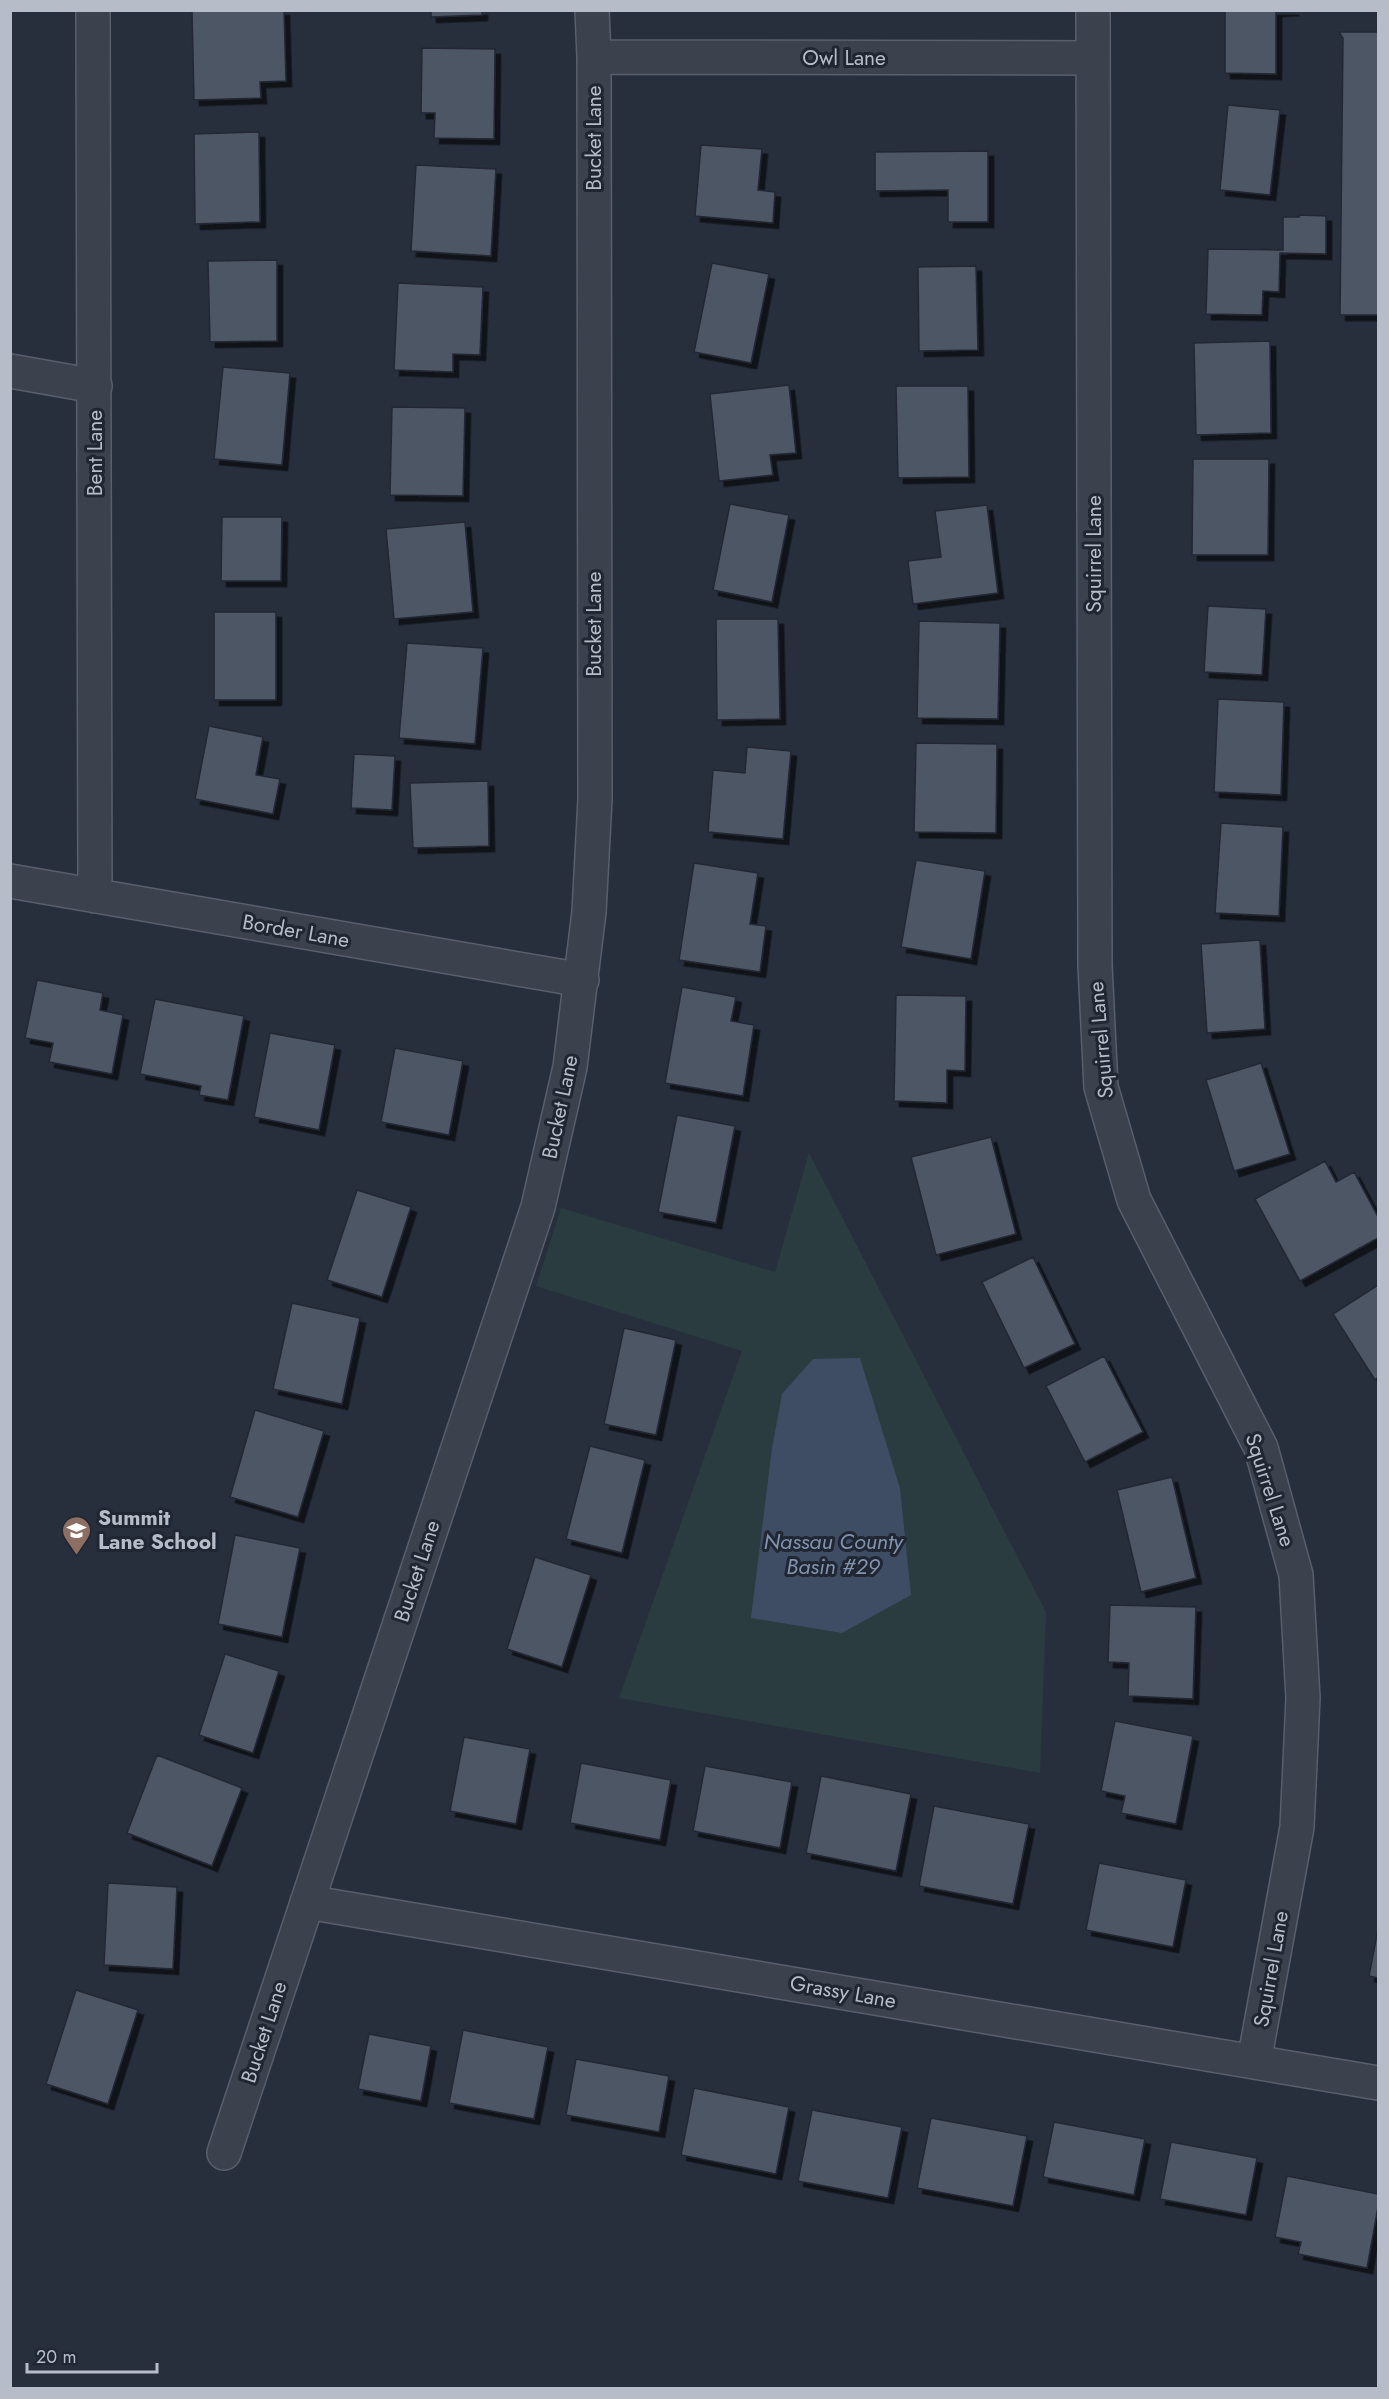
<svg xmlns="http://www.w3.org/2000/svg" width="1389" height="2399" font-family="Jost,sans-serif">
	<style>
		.green { fill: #2a3c3f }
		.water { fill: #3e4c64 }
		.building { fill: #4d5665; stroke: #222834; stroke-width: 1.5; filter: url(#shadow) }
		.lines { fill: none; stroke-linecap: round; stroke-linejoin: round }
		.minor-casing { stroke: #595f6b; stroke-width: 36 }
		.minor { stroke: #3b414d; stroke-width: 33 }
		.labels { text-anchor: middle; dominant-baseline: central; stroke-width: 6; stroke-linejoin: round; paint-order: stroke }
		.street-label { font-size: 21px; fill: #b7bdc8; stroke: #202632 }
		.poi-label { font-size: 21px; font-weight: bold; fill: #b7bdc8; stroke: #202632; text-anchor: start }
		.water-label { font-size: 22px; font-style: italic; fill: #8192ad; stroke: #202632 }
	</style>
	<defs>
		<filter id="shadow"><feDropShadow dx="5.5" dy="5.5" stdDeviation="0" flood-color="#0009"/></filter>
	</defs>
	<rect width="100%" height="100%" fill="#272f3d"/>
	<path class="green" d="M 809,1153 L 1046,1612 L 1040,1773 L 619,1698 L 742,1351 L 536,1286 L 561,1208 L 775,1272 Z"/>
	<path class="water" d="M 860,1358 L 900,1488 L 911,1595 L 842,1633 L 751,1618 L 772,1448 L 782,1394 L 813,1359 Z"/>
	<path class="building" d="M 284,10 L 286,81 L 260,82 L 261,98 L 194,100 L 192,11 Z
		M 431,10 L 482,10 L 482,15 L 431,17 Z
		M 1225,10 L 1294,10 L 1276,11 L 1276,74 L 1225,73 Z
		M 1339,32 L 1378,32 L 1378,315 L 1340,315 L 1343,38 Z
		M 422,48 L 495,49 L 494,139 L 434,138 L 435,113 L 421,113 Z
		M 1228,105 L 1280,110 L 1270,195 L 1220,190 Z
		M 259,132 L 260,222 L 195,224 L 194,134 Z
		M 701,145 L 762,149 L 758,190 L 775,192 L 773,223 L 695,216 Z
		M 988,151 L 988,222 L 948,222 L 948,190 L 875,191 L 875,152 Z
		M 416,165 L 496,169 L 491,256 L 411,251 Z
		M 1300,215 L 1326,216 L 1326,254 L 1280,253 L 1279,292 L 1263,291 L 1262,315 L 1206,314 L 1208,249 L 1283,250 L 1283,217 L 1299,217 Z
		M 277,260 L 277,341 L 210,342 L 208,261 Z
		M 712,263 L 769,274 L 751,363 L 694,352 Z
		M 976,266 L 978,350 L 919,351 L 918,267 Z
		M 398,283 L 483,287 L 480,355 L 453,354 L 453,372 L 394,370 Z
		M 1270,341 L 1271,433 L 1196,435 L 1194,343 Z
		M 223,367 L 290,373 L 282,465 L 214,459 Z
		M 789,385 L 796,453 L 770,455 L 773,475 L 719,481 L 710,394 Z
		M 896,386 L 968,386 L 969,477 L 898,478 Z
		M 392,407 L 465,408 L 463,496 L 390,495 Z
		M 1193,459 L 1269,459 L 1268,555 L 1192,555 Z
		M 730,504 L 789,515 L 772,602 L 713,590 Z
		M 987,505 L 998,593 L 913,604 L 908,561 L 941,557 L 935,511 Z
		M 222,517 L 282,517 L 281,581 L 221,581 Z
		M 465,522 L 473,612 L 394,619 L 386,529 Z
		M 1208,606 L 1266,609 L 1262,675 L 1204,672 Z
		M 214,612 L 276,612 L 276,700 L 214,700 Z
		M 716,619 L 778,619 L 780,719 L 717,720 Z
		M 919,621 L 1000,623 L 998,719 L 917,718 Z
		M 407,643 L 483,648 L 475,744 L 399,738 Z
		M 1218,699 L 1284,702 L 1281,795 L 1214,792 Z
		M 209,726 L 263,737 L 256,775 L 280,779 L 273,814 L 195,799 Z
		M 916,743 L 997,744 L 996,833 L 914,832 Z
		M 747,747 L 791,751 L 783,839 L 708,832 L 713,770 L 745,773 Z
		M 354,754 L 395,756 L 392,810 L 351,808 Z
		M 488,781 L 489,846 L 413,848 L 410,783 Z
		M 1221,823 L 1283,827 L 1279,916 L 1215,913 Z
		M 916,860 L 985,871 L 971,959 L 901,947 Z
		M 694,863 L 758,873 L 750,924 L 766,926 L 760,972 L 679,960 Z
		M 1260,940 L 1265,1029 L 1207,1033 L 1201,944 Z
		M 37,980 L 103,993 L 100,1010 L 123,1015 L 112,1074 L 49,1062 L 53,1043 L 25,1038 Z
		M 682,987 L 736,997 L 731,1021 L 754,1025 L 743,1096 L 665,1083 Z
		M 896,995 L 966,996 L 965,1071 L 947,1070 L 947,1103 L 894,1101 Z
		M 155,999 L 244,1016 L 228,1100 L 199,1095 L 201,1086 L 140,1074 Z
		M 270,1033 L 335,1045 L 319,1130 L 254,1117 Z
		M 395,1048 L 463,1061 L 449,1135 L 381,1122 Z
		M 1261,1063 L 1290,1154 L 1234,1171 L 1206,1080 Z
		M 677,1115 L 735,1126 L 716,1223 L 658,1212 Z
		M 991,1137 L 1016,1234 L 936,1255 L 911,1157 Z
		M 1325,1161 L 1336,1182 L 1354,1172 L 1378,1217 L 1378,1238 L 1300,1281 L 1255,1199 Z
		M 357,1190 L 411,1207 L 382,1297 L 327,1280 Z
		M 1033,1257 L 1075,1344 L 1024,1368 L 982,1282 Z
		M 1378,1285 L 1378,1377 L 1375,1380 L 1333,1314 Z
		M 292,1303 L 360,1318 L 342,1404 L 273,1389 Z
		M 624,1328 L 676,1340 L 656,1435 L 604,1424 Z
		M 1104,1356 L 1143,1432 L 1085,1462 L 1046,1386 Z
		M 255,1410 L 324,1431 L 298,1517 L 230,1497 Z
		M 590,1446 L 645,1460 L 622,1553 L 566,1539 Z
		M 1172,1477 L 1196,1578 L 1141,1592 L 1117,1490 Z
		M 235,1535 L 300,1548 L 282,1637 L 218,1624 Z
		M 535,1557 L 591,1575 L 562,1667 L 507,1649 Z
		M 1110,1605 L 1196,1607 L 1193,1699 L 1128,1696 L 1129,1663 L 1108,1662 Z
		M 225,1654 L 279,1671 L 253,1753 L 199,1735 Z
		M 1115,1721 L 1193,1736 L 1176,1824 L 1121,1813 L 1125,1796 L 1101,1791 Z
		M 464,1737 L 530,1749 L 516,1824 L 450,1811 Z
		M 157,1755 L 242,1788 L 212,1866 L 127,1833 Z
		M 581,1763 L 671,1780 L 660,1840 L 570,1823 Z
		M 705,1766 L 792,1782 L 780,1848 L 693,1831 Z
		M 821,1776 L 911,1794 L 896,1871 L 806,1853 Z
		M 934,1806 L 1029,1824 L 1013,1904 L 919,1886 Z
		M 1099,1863 L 1186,1880 L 1173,1947 L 1086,1930 Z
		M 108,1883 L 177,1887 L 173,1969 L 104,1965 Z
		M 1378,1929 L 1378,1978 L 1369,1976 Z
		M 76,1990 L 138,2010 L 108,2104 L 46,2084 Z
		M 463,2030 L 548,2047 L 534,2119 L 449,2103 Z
		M 369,2034 L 431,2046 L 421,2101 L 358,2089 Z
		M 576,2059 L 669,2076 L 659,2132 L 566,2115 Z
		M 694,2088 L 789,2107 L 776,2174 L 681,2155 Z
		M 812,2110 L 902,2127 L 888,2198 L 798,2181 Z
		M 931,2118 L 1027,2136 L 1013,2206 L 917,2188 Z
		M 1054,2122 L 1145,2139 L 1134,2195 L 1043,2177 Z
		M 1171,2142 L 1257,2158 L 1246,2215 L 1160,2199 Z
		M 1287,2176 L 1378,2194 L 1378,2207 L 1367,2268 L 1298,2254 L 1301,2242 L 1275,2237 Z"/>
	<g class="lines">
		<defs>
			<path id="minor" d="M 93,10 L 95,896
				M 1093,10 L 1095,965 L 1101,1087 L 1134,1200 L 1261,1448 L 1296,1575 L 1303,1698 L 1297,1827 L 1254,2062
				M 594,57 L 1093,58
				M 10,371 L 95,386
				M 10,881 L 582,980
				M 307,1902 L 1378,2083
				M 224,2153 L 538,1207 L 570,1067 L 589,912 L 595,799 L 594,57 L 592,10"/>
		</defs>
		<use href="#minor" class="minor-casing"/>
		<use href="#minor" class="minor"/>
	</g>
	<defs>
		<symbol id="school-pin" viewBox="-11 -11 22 30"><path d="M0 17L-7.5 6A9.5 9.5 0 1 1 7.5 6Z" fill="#8d6e63" stroke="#202632"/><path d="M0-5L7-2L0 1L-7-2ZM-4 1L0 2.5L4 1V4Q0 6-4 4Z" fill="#fff"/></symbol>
	</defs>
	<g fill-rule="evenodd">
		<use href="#school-pin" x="60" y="1514" width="33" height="45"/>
	</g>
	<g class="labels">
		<g class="street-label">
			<text x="844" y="58">Owl Lane</text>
			<text transform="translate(594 138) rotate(-90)">Bucket Lane</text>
			<text transform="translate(95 453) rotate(-90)">Bent Lane</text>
			<text transform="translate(1094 554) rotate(-90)">Squirrel Lane</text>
			<text transform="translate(594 624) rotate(-90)">Bucket Lane</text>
			<text transform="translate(296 931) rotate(10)">Border Lane</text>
			<text transform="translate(1101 1040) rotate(-95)">Squirrel Lane</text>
			<text transform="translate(560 1107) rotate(-78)">Bucket Lane</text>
			<text transform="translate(1270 1490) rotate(72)">Squirrel Lane</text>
			<text transform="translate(417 1571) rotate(-72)">Bucket Lane</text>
			<text transform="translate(1271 1969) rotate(-80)">Squirrel Lane</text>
			<text transform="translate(843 1992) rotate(10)">Grassy Lane</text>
			<text transform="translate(264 2032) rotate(-72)">Bucket Lane</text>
		</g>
		<g class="poi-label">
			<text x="98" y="1518">Summit<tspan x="98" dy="24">Lane School</tspan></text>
		</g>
		<g class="water-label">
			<text x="833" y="1541">Nassau County<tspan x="833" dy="25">Basin #29</tspan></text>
		</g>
	</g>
	<rect width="1389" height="2399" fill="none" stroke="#b7bdc8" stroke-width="24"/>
	<path d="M27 2363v9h130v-9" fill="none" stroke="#b7bdc8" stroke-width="3"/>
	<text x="36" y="2363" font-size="18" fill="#b7bdc8" stroke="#202632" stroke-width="4.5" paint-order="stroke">20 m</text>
</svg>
